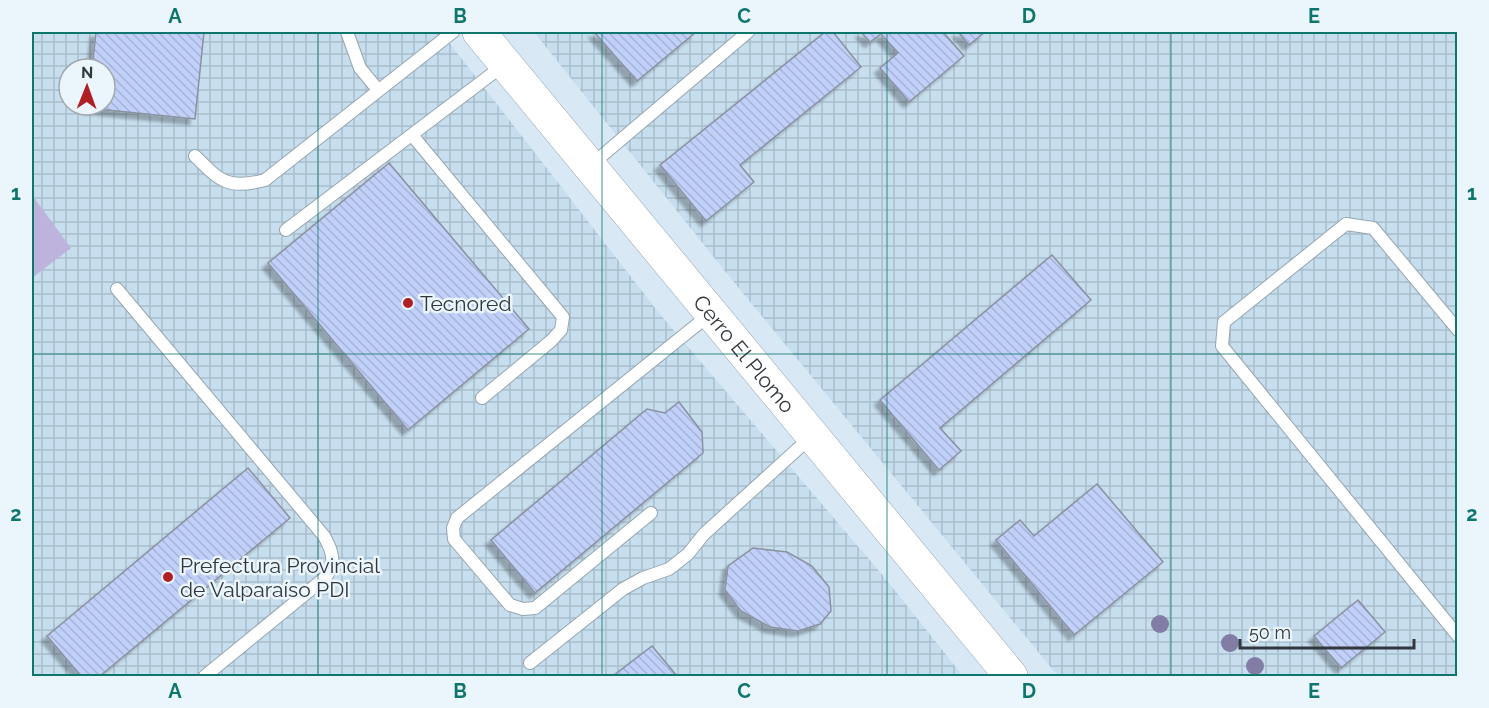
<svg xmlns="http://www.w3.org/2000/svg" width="1489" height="708" font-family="Raleway,sans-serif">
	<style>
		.industrial { fill: url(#industrial-grid); fill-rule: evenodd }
		.green { fill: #beb3dd }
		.building { fill: url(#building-back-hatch); stroke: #8b91a0; stroke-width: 1.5; filter: url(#shadow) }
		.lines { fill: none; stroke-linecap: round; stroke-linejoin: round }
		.lane-casing { stroke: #95a5b0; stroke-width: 14 }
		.secondary-casing { stroke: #95a5b0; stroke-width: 34 }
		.lane { stroke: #fff; stroke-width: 12 }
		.secondary { stroke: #fff; stroke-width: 33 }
		.tree { fill: #827da4 }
		.grid { fill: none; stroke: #0f766e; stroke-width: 1.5; stroke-opacity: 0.55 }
		.poi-dot { fill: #b01f23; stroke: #ebf5fc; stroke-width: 2 }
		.labels { text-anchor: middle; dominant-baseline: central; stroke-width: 5; stroke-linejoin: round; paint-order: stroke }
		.poi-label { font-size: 21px; fill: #31373c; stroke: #ebf5fc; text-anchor: start }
		.street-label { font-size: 21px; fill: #31373c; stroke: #ebf5fc }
		.neatline { fill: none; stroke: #0f766e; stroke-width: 2 }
		.grid-label { font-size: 20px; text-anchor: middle; font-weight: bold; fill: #0f766e }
	</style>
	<defs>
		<pattern id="industrial-grid" width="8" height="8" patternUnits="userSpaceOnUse" patternTransform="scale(1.5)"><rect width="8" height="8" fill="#c6deed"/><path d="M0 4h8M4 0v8" fill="none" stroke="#abbfcc"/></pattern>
		<pattern id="building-back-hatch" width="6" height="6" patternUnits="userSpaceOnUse" patternTransform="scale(1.5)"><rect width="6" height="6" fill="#c0d0f8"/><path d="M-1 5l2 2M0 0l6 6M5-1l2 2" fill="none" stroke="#a5b3d6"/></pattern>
		<filter id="shadow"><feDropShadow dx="-5.5" dy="5.5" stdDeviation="1.5" flood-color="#0004"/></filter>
	</defs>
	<rect width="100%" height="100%" fill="#d8e9f5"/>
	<path class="industrial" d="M 32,32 L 441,32 L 659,313 L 885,578 L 963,676 L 32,676 ZM 69,69 L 105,69 L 105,105 L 69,105 Z
		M 534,32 L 1457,32 L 1457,676 L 1058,676 L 728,275 Z"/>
	<path class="green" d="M 32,195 L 71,248 L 32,278 Z"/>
	<path class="building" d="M 96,32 L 204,32 L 195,119 L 88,108 L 88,105 L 105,105 L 105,69 L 92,69 Z
		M 594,32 L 696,32 L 637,81 Z
		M 825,32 L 833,32 L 861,67 L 740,165 L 754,182 L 706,221 L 660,165 Z
		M 861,32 L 943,32 L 964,56 L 909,102 L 880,68 L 898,53 L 881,34 L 870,42 Z
		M 958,32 L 985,32 L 969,45 Z
		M 389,163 L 529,329 L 408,430 L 268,263 Z
		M 1052,255 L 1091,300 L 940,428 L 961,451 L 939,470 L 880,400 Z
		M 679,402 L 702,432 L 703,453 L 535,593 L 491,540 L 647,409 L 665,413 Z
		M 248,468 L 290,518 L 100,676 L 81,676 L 47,636 Z
		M 1097,484 L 1163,562 L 1074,635 L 996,540 L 1020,520 L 1034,536 Z
		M 753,548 L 787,552 L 812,566 L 829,587 L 831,611 L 820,624 L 798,631 L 770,627 L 741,611 L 725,590 L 728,566 Z
		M 1358,600 L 1385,632 L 1341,668 L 1314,636 Z
		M 652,646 L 677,676 L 613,676 Z"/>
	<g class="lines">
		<defs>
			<path id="lane" d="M 347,32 L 360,68 L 378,90
				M 412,135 L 563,317 L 561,330 L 551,341 L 482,398
				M 195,156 C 220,181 228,190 265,180 L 453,32
				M 591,165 L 748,32
				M 286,230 L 505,64
				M 117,289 L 324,536 C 333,552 336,562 326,577 L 205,676
				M 1458,330 L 1373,228 L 1346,224 L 1224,322 L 1222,346 L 1458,636
				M 651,513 L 535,608 L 523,609 L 510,605 L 454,539 L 453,528 L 457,518 L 709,315
				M 530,663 L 623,589 L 643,578 L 669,569 L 688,554 L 704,534 L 812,436"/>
			<g id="secondary">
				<path id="s1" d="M 479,32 L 1011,676"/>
			</g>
		</defs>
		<use href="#lane" class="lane-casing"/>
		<use href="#secondary" class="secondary-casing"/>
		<use href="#lane" class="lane"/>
		<use href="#secondary" class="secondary"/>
	</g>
	<g class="tree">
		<circle cx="1160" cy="624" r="9"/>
		<circle cx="1230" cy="643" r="9"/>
		<circle cx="1255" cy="666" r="9"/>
	</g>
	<path class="grid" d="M 318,32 L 318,676M 602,32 L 602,676M 887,32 L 887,676M 1171,32 L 1171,676M 32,354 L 1458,354"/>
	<g class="poi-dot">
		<circle cx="408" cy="303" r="6"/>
		<circle cx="168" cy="577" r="6"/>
	</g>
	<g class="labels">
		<g class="poi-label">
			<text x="420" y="303">Tecnored</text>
			<text x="180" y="565">Prefectura Provincial<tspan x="180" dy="24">de Valparaíso PDI</tspan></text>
		</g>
		<g class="street-label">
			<text stroke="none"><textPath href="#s1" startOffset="417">Cerro El Plomo</textPath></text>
		</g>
	</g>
	<rect width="1489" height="708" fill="none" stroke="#ebf5fc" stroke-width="66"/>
	<g transform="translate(87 87) rotate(1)"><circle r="28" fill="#ebf5fc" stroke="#a1a9af" stroke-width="1.5"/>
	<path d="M0-4.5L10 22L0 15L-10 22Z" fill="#b01f23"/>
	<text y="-9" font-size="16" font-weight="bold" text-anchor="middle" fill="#31373c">N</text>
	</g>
	<path d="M1240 639v9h174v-9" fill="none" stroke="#31373c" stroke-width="3"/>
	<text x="1249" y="639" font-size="18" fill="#31373c" stroke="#ebf5fc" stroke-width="4.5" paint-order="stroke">50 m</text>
	<rect x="33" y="33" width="1423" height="642" class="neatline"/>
	<g class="grid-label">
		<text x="175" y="23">A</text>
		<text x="460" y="23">B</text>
		<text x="744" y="23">C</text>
		<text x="1029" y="23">D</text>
		<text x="1314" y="23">E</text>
		<text x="16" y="200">1</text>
		<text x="1472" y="200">1</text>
		<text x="16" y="521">2</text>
		<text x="1472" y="521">2</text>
		<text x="175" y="698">A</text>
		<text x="460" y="698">B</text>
		<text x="744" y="698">C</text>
		<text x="1029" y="698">D</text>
		<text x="1314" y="698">E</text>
	</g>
</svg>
